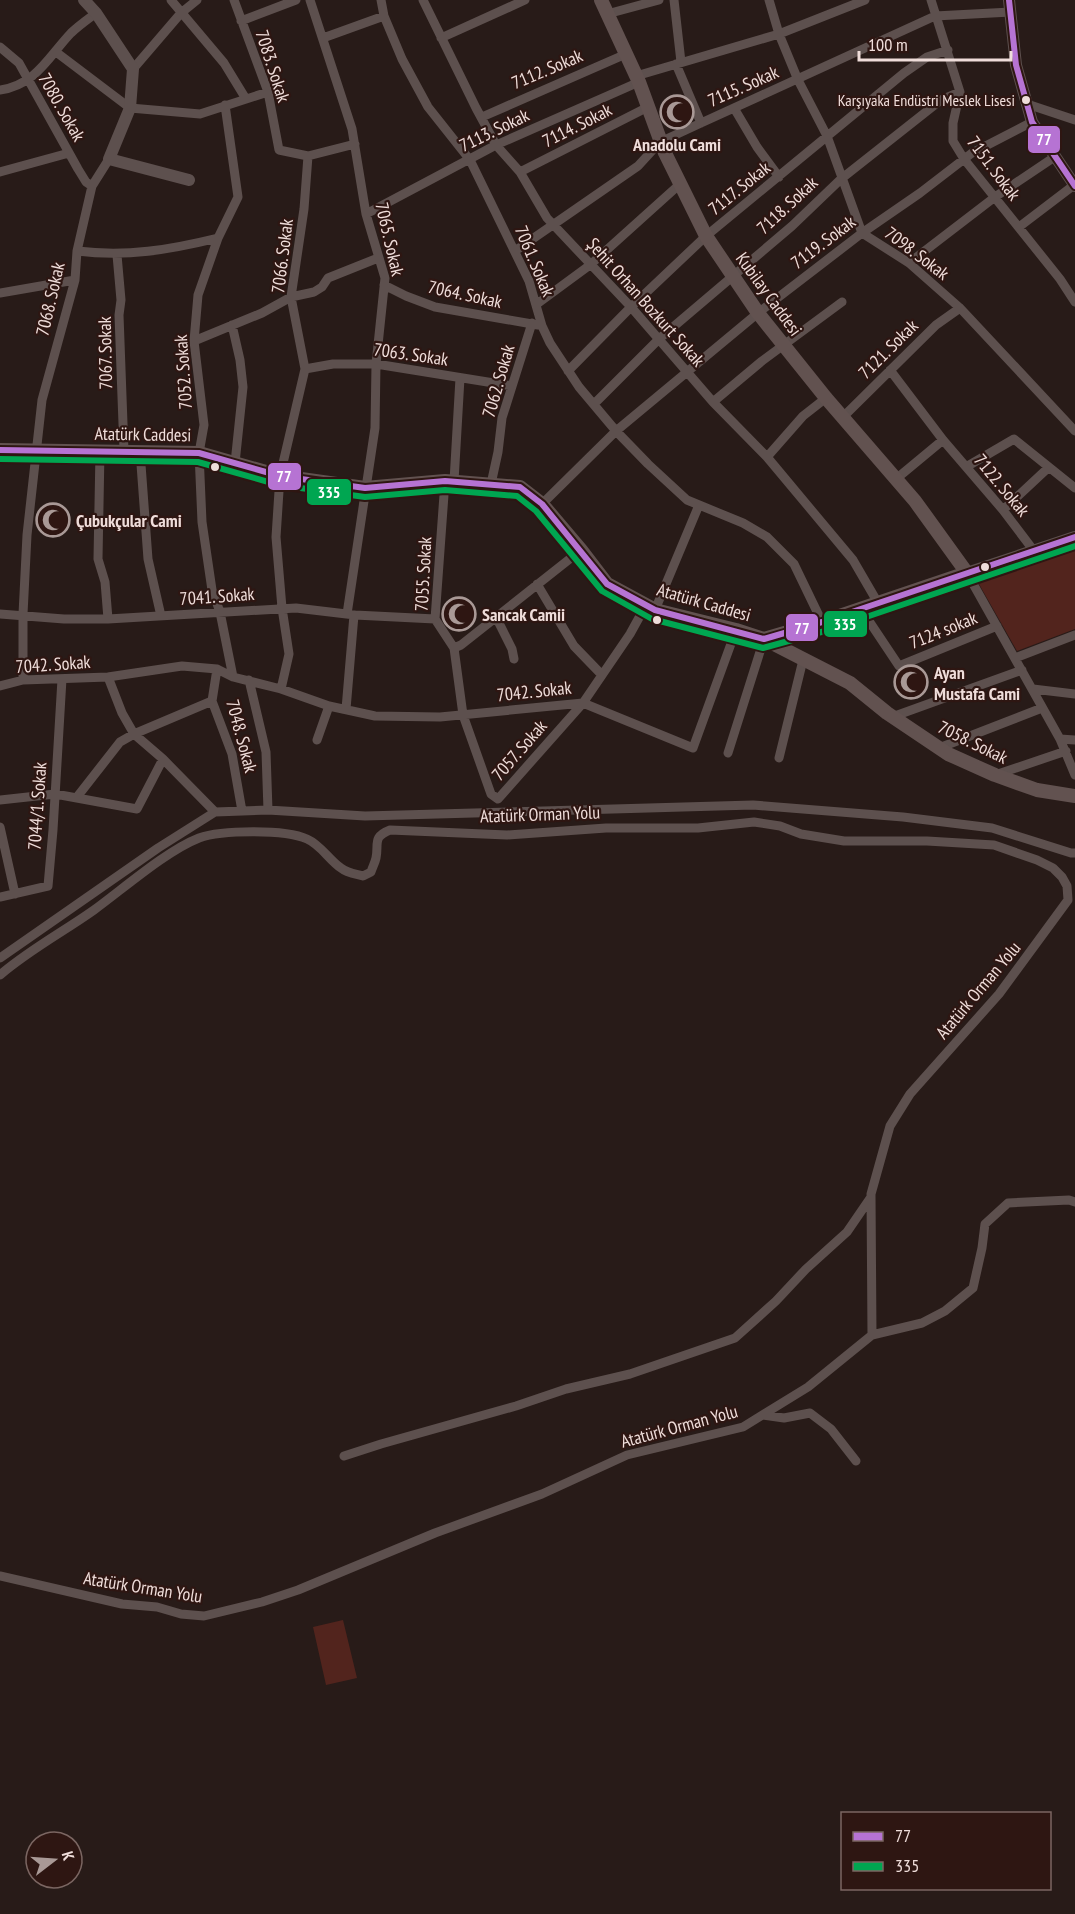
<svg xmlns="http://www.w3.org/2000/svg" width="1075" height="1914" font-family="'PT Sans Narrow',sans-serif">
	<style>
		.green { fill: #52241d }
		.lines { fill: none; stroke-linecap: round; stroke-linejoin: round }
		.minor { stroke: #5d504e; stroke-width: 9 }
		.tertiary { stroke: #5d504e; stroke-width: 12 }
		.secondary { stroke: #625250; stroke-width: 14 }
		.bus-1-casing { stroke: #2e1612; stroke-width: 10 }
		.bus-2-casing { stroke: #2e1612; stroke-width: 10 }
		.bus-1 { stroke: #b673d3; stroke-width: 6 }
		.bus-2 { stroke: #00a651; stroke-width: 6 }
		.bus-dot { fill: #efddda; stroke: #2e1612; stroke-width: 2 }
		.labels { text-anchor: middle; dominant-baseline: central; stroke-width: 4.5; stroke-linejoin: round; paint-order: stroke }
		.bus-label { font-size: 16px; fill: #efddda; stroke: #2e1612; text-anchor: end }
		.street-label { font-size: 18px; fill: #efddda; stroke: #2e1612 }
		.poi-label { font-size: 18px; font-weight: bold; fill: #efddda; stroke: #2e1612; text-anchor: start }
		.line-badge { stroke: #2e1612; stroke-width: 2 }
		.badge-label { font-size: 16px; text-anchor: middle; font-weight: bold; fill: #fff }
	</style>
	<rect width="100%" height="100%" fill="#281b18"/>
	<path class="green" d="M 1070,545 L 1075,551 L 1075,629 L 1017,651 L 975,577 Z
		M 343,1620 L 357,1678 L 326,1685 L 313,1627 Z"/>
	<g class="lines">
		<path class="minor" d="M 171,0 L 224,63 L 246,99
			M 234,0 L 268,92 L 279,150 L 308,156
			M 310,0 L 352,129 L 366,214 L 385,278 L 376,364 L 375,428 L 347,614
			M 381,0 L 384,16 L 402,59 L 428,107 L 470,160 L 529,281 L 542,326 L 550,343 L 579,387 L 616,431 L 648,464 L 687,500 L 743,523 L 767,537 L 794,564 L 822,622
			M 423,0 L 476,108 L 496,145 L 520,172 L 547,218 L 631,307 L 713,402 L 767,457 L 853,560 L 878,603
			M 674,0 L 681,62
			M 769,0 L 779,34 L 798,80 L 827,136 L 862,233 L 909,263 L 960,308 L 1075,431
			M 931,0 L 960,92 L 953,123 L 953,141 L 964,159 L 1060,279 L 1075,302
			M 607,14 L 659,0
			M 241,21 L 296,0
			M 323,38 L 384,16
			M 441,38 L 525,0
			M 0,47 L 19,63 L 78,169 L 86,182 L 92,186
			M 56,52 L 130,108 L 200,114 L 268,92
			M 676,64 L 701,123
			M 133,69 L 181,13 L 197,0
			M 636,76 L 779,34 L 865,0
			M 0,90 C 36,85 49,56 71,33 C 78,26 88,19 96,13
			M 1027,104 L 1075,120
			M 225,105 L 238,197 L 218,238 L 198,295 L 194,341 L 204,425 L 199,453 L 202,522 L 212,590 L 220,612 L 233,677
			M 734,108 L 757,147 L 779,177
			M 482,117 L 626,54
			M 0,172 L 69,153
			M 520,172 L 648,107
			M 366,214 L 496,145 L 639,82
			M 1019,227 L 1074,185
			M 77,251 C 127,257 169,250 218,238
			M 515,251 L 638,166 L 660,142 L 701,123 L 935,16 L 1011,12
			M 117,255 L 121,300 L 119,315 L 124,451
			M 909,263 L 995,197 L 1056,156
			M 384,285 L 406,296 L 435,307 L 538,325
			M 0,293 L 75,280
			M 537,304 L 590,265 L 680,184
			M 232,325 L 240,360 L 243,387 L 235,463
			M 194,341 L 262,313 L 291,297 L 314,292 L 322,287 L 328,278 L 378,258
			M 305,369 L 333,364 L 376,364 L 512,386
			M 890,370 L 943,440 L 1003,510 L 1034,551
			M 568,371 L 631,307 L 706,236 L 904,73 L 927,57 L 948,50
			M 713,402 L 762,361 L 842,302
			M 594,404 L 659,339 L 792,226 L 841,179 L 941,100 L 960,92
			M 843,417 L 936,325 L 960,308
			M 100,451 L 98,559 L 105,582 L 108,619
			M 140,451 L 148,559 L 161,616
			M 767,457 L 803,416 L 826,398
			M 966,467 L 1014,439 L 1075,488
			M 896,479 L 943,440
			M 445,481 L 435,619 L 454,648 L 463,715 L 491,794 L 498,799
			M 454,481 L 460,378
			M 491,484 L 498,452 L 502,418 L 532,323
			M 542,504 L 616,431 L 758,313 L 862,233 L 920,193 L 972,153 L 1032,122
			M 1003,510 L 1048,468
			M 967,573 L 1060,739 L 1075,775
			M 537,584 L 574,646 L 602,675
			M 861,609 L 899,666 L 997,626
			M 655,610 L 699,505
			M 0,614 L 64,619 L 108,619 L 296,608 L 355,615 L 435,619
			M 496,617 L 512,649 L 514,659
			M 454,648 L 461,645 L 581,550
			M 1015,658 L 1075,635
			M 217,669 L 212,701 L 232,754 L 242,811
			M 108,677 L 122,713 L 134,734 L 163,759 L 215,812
			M 23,680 L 23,614 L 27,535 L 42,400 L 75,280 L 77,251 L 92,186 L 109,159
			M 249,680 L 266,752 L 268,810
			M 0,686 L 23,680 L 108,677 L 182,666 L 217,669 L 233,677 L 281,689 L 329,706 L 375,716 L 440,717 L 583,703 L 693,748 L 736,630
			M 281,689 L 289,654 L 282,608 L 276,537 L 280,476 L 305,369 L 291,297 L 304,209 L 308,156 L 355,144
			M 1033,689 L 1075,694
			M 346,709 L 354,615
			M 892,717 L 1022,670
			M 1060,739 L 1075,740
			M 317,740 L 329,706
			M 939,748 L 1042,708
			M 728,753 L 764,639
			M 779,758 L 803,660
			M 995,775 L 1066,751
			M 77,797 L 120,742 L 134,734 L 212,701
			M 498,799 L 583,703 L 630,634 L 646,605
			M 0,800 L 55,794 L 137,809 L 163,759
			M 0,827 L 15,894
			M 0,897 L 48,886 L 53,830 L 62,679
			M 0,958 L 158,848 L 215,812 L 268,810 L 365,816 L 753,805 L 903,817 L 992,828 L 1071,853 L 1075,853
			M 0,975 C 29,950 63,932 94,910 C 123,889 166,851 199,838 C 221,830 285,829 307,839 C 321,845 329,860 341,868 C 347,873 356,874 363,876 L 371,872 C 372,868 375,863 376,858 C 379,844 372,837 390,830 L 507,835 L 606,828 L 698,828 L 754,822 L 780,826 L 801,834 L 844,841 L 927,841 L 994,845 L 1037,860 L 1053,868 L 1062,877 L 1067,886 L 1068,900 L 999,994 L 910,1094 L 890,1126 L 871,1194 L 872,1335 L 808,1387 L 743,1427 L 627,1455 L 542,1494 L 435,1533 L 298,1590 L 262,1602 L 204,1616 L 181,1614 L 157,1607 L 122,1604 L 0,1576
			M 872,1335 L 922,1323 L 945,1311 L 973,1288 L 982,1248 L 985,1224 L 1008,1203 L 1069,1200 L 1075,1202
			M 763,1415 L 784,1418 L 810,1413 L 831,1429 L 856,1461
			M 344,1456 L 381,1444 L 516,1406 L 566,1389 L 630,1374 L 735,1338 L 776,1301 L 806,1269 L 847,1232 L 871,1197"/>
		<path class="tertiary" d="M 84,0 L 96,13 L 133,69 L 130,108 L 109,159 L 189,180
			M 1009,0 L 1016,65 L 1032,122 L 1075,186
			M 967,573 L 1075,537"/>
		<path class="secondary" d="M 601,0 L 639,82 L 665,153 L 706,236 L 758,313 L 826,398 L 915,501 L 967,573 L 822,622 L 764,639
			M 0,450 L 199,453 L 280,476 L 365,488 L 445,481 L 520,487 L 542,504 L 581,550 L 607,584 L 655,610 L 736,630 L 764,639 L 850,683 L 887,713 L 948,754 L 995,775 L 1037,790 L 1075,796"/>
		<defs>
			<path id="bus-1" d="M 1009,0 L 1016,65 L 1032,122 L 1075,186
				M 0,450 L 199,453 L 280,476 L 365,488 L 445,481 L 520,487 L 542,504 L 607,584 L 655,610 L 764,639 L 822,622 L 1075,537"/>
			<path id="bus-2" d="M 0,459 L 198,462 L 279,485 L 365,497 L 445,490 L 517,496 L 536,511 L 602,591 L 652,619 L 763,648 L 825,631 L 1075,546"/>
		</defs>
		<use href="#bus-1" class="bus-1-casing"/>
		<use href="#bus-2" class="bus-2-casing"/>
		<use href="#bus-1" class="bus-1"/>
		<use href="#bus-2" class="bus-2"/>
	</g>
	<defs>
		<symbol id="mosque-ring" viewBox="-11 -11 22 22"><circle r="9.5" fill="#2e1612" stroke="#a99996" stroke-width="1.5"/><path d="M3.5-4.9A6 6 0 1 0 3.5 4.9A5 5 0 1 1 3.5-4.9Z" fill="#a99996"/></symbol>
	</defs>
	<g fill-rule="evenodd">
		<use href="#mosque-ring" x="658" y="93" width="38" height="38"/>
		<use href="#mosque-ring" x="34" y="501" width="38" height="38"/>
		<use href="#mosque-ring" x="440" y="595" width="38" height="38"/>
		<use href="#mosque-ring" x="892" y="663" width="38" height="38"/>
	</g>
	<g class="bus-dot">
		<circle cx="1026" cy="100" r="5"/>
		<circle cx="215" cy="467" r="5"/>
		<circle cx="985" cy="567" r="5"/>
		<circle cx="657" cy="620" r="5"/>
	</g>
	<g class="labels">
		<g class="bus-label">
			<text x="1015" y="100">Karşıyaka Endüstri Meslek Lisesi</text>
		</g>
		<g class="street-label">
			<text transform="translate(273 66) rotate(72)">7083. Sokak</text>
			<text transform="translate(547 69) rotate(-23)">7112. Sokak</text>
			<text transform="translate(743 86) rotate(-24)">7115. Sokak</text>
			<text transform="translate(62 107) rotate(60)">7080. Sokak</text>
			<text transform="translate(577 125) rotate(-27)">7114. Sokak</text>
			<text transform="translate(494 130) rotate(-26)">7113. Sokak</text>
			<text transform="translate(994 168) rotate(53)">7151. Sokak</text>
			<text transform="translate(739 188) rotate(-39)">7117. Sokak</text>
			<text transform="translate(787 205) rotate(-43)">7118. Sokak</text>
			<text transform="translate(390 239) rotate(77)">7065. Sokak</text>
			<text transform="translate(823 242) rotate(-37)">7119. Sokak</text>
			<text transform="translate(917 253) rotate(37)">7098. Sokak</text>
			<text transform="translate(282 256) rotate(-83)">7066. Sokak</text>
			<text transform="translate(535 261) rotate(67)">7061. Sokak</text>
			<text transform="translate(465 294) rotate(12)">7064. Sokak</text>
			<text transform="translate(769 294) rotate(54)">Kubilay Caddesi</text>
			<text transform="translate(50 299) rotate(-77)">7068. Sokak</text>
			<text transform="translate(646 302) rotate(48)">Şehit Orhan Bozkurt Sokak</text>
			<text transform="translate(888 349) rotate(-45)">7121. Sokak</text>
			<text transform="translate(105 353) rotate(-91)">7067. Sokak</text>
			<text transform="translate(411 354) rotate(8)">7063. Sokak</text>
			<text transform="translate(183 372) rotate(-94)">7052. Sokak</text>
			<text transform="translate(498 381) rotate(-74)">7062. Sokak</text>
			<text transform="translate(143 434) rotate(1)">Atatürk Caddesi</text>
			<text transform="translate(1002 485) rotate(50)">7122. Sokak</text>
			<text transform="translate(423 574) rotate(-87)">7055. Sokak</text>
			<text transform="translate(217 596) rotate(-4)">7041. Sokak</text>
			<text transform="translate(704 602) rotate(16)">Atatürk Caddesi</text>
			<text transform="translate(943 630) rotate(-22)">7124 sokak</text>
			<text transform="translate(53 664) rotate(-4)">7042. Sokak</text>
			<text transform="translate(534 691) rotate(-6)">7042. Sokak</text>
			<text transform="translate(242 736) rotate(75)">7048. Sokak</text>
			<text transform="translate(973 742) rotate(26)">7058. Sokak</text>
			<text transform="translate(519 750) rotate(-49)">7057. Sokak</text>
			<text transform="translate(37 806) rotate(-86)">7044/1. Sokak</text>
			<text transform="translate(540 814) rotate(-2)">Atatürk Orman Yolu</text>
			<text transform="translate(978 990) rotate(-50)">Atatürk Orman Yolu</text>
			<text transform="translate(679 1426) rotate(-15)">Atatürk Orman Yolu</text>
			<text transform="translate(143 1587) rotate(9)">Atatürk Orman Yolu</text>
		</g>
		<g class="poi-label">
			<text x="677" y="144" text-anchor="middle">Anadolu Cami</text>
			<text x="76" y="520">Çubukçular Cami</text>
			<text x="482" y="614">Sancak Camii</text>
			<text x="934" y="672">Ayan<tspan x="934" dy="21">Mustafa Cami</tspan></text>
		</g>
	</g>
	<g class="line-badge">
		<rect x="1027" y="125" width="34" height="29" rx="6" fill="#b673d3"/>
		<rect x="267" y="462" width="35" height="29" rx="6" fill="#b673d3"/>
		<rect x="306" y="478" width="46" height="28" rx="6" fill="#00a651"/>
		<rect x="823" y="610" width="45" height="28" rx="6" fill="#00a651"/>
		<rect x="785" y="613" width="34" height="29" rx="6" fill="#b673d3"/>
	</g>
	<g class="badge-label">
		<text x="1044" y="145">77</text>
		<text x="284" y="482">77</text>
		<text x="329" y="498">335</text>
		<text x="845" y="630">335</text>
		<text x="802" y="634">77</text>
	</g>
	<rect x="841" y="1812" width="210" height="78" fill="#2e1612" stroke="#7b6662" stroke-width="1.5"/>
	<rect x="853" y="1832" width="30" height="9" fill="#b673d3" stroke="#7b6662" stroke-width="1.5"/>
	<text x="895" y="1842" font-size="18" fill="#efddda">77</text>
	<rect x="853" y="1862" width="30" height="9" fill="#00a651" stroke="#7b6662" stroke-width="1.5"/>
	<text x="895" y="1872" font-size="18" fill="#efddda">335</text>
	<g transform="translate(54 1860) rotate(73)"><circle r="28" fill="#2e1612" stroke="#7b6662" stroke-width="1.5"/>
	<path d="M0-4.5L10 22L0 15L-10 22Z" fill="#a99996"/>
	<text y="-9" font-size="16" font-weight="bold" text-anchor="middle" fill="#efddda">K</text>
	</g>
	<path d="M859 51v9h152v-9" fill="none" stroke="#efddda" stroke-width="3"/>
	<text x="868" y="51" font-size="18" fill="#efddda" stroke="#2e1612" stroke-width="4.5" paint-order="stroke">100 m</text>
</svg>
